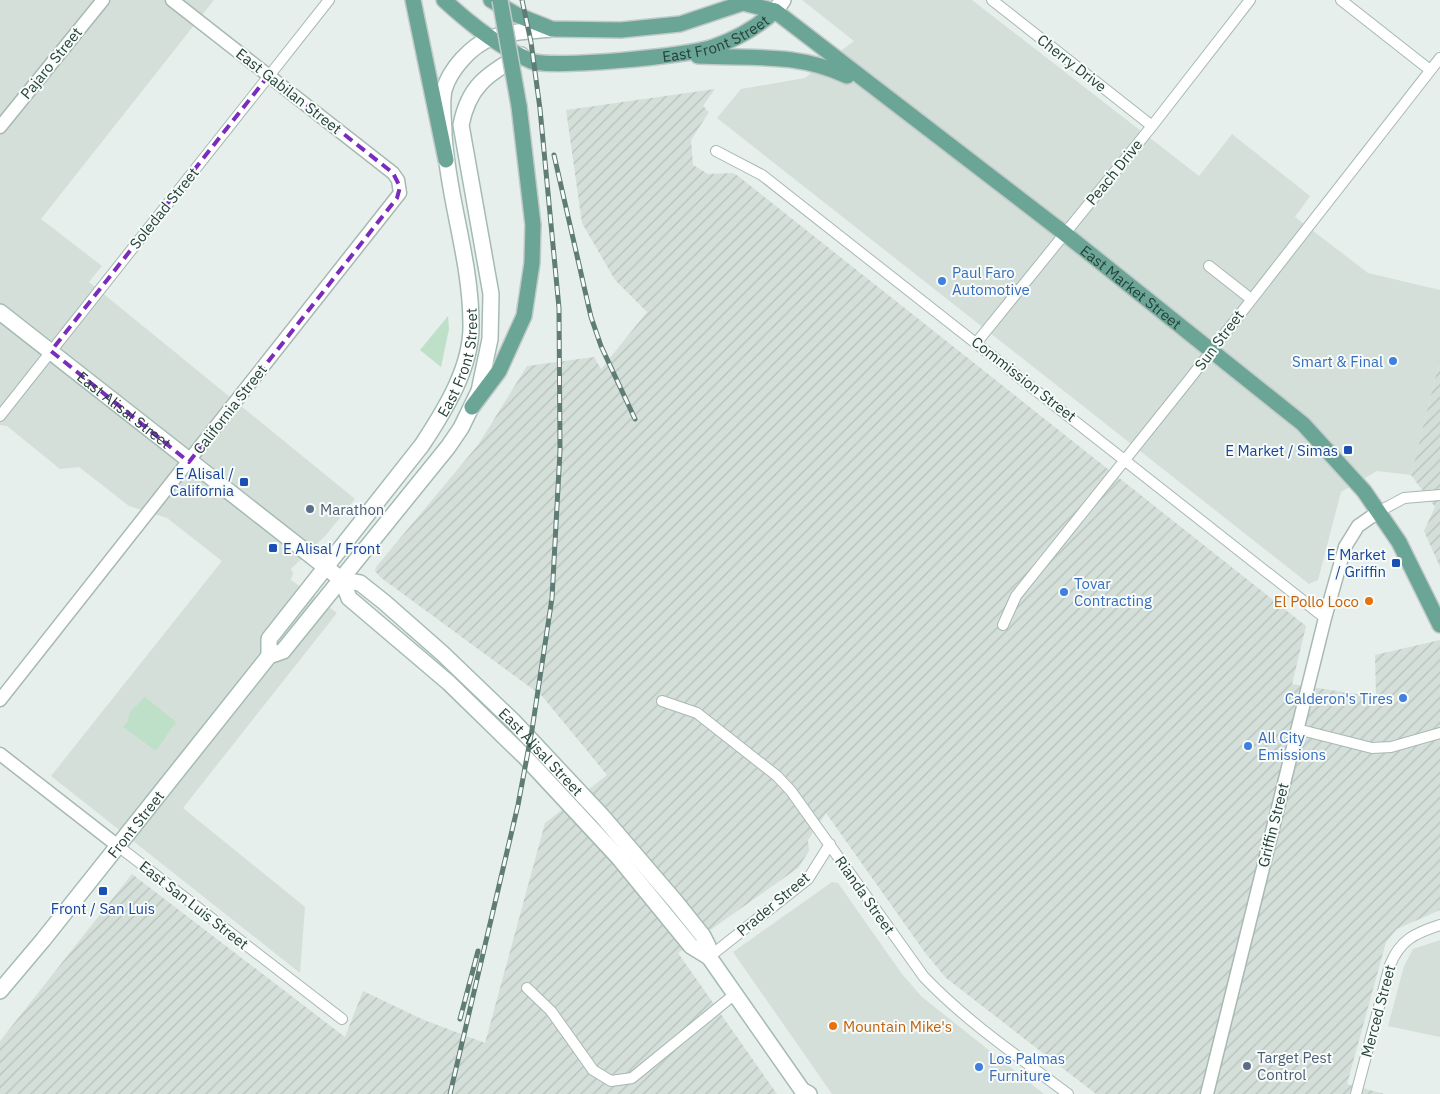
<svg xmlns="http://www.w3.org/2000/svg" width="1440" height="1094" font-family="'IBM Plex Sans',sans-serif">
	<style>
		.built { fill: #d4dfda }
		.industrial { fill: url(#industrial-furrows) }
		.green { fill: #bfe0c8 }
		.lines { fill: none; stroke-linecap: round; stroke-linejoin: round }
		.minor-casing { stroke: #a8b8b2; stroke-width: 12 }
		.tertiary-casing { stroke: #a8b8b2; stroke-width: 15 }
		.secondary-casing { stroke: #a4bbb3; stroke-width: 18 }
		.primary-casing { stroke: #c2cac8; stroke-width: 18 }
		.minor { stroke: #fff; stroke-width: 10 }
		.tertiary { stroke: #fff; stroke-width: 12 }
		.secondary { stroke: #fff; stroke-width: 15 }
		.primary { stroke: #6aa596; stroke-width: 15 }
		.rail-casing { stroke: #5f7d75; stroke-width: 5 }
		.rail { stroke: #f7fbf9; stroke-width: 3; stroke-dasharray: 9; stroke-linecap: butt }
		.primary-bridge-casing { stroke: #c2cac8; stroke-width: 18; stroke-linecap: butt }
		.primary-bridge { stroke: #6aa596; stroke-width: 15 }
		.marked { fill: none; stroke: #7b2cbf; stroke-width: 4; stroke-dasharray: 10 6; stroke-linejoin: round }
		.shop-dot { fill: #3f7fe0; stroke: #f7fbf9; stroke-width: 2 }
		.transit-dot { fill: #1a4fb4; stroke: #f7fbf9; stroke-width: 2 }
		.service-dot { fill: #5c6f8a; stroke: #f7fbf9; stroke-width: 2 }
		.food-dot { fill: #e8710a; stroke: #f7fbf9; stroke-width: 2 }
		.labels { text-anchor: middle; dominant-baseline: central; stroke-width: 4; stroke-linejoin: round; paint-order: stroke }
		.street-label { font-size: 15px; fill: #24423a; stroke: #f7fbf9 }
		.shop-label { font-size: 15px; fill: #366cbe; stroke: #f7fbf9; text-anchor: start }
		.transit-label { font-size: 15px; fill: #164399; stroke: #f7fbf9; text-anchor: end }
		.service-label { font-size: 15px; fill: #4e5e75; stroke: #f7fbf9; text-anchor: start }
		.food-label { font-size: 15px; fill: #c56008; stroke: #f7fbf9; text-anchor: end }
	</style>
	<defs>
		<pattern id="industrial-furrows" width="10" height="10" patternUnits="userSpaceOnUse" patternTransform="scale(1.25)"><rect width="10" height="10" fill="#d4dfda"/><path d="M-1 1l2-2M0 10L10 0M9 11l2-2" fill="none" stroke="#b6c1bc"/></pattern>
	</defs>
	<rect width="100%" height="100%" fill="#e6efeb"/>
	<path class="built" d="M 0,0 L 214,0 L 41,219 L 102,266 L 89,282 L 355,499 L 326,535 L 291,569 L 293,573 L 291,580 L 337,613 L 183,808 L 305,907 L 300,973 L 51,776 L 222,561 L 167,518 L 129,506 L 79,467 L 60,469 L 7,426 L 0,425 Z
		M 802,0 L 972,0 L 1199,176 L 1232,134 L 1310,196 L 1295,217 L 1368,273 L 1440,290 L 1440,359 L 1411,475 L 1377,471 L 1341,492 L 1318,580 L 1309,584 L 717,118 L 741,89 L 805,78 L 854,41 Z
		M 832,882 L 838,883 L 902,974 L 922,997 L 1044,1094 L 832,1094 L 733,952 Z
		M 1440,940 L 1440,1037 L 1388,1026 L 1404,966 L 1413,949 Z"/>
	<path class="industrial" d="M 715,89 L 703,106 L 709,112 L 691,140 L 693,165 L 708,174 L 733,173 L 738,176 L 1306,626 L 1292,684 L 1376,697 L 1375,655 L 1440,640 L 1440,910 L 1397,929 L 1386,942 L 1347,1084 L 1385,1094 L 1096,1094 L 946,978 L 926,954 L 826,813 L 808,840 L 809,851 L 798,868 L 678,953 L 777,1094 L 0,1094 L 0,1041 L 132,874 L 345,1037 L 363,991 L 424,1020 L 485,1043 L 545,823 L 607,775 L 542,696 L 380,577 L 375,571 L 376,567 L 478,445 L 527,366 L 594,357 L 601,369 L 647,312 L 615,280 L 582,223 L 566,110 Z
		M 1440,359 L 1440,567 L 1424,531 L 1435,507 L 1411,475 Z"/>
	<path class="green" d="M 448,316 L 449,329 L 441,367 L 420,350 Z
		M 145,697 L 176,722 L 156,751 L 123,727 L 128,721 L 129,713 Z"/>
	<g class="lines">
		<defs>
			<path id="minor" d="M 992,0 L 1152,126
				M 1341,0 L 1430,70
				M 716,151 L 762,175 L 1325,618
				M 1209,266 L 1251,299
				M 977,342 L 1152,126 L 1250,0
				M 0,416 L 329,0
				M 1378,512 L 1404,498 L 1440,495
				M 1003,625 L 1016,596 L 1188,381 L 1440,58
				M 662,701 L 697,713 L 777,776 L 791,791 L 924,977 C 967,1022 1019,1057 1068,1094
				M 1297,729 L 1372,748 L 1391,747 L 1440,733
				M 118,846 L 342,1019
				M 709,957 L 808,879 L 830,844
				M 527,988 L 551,1011 L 593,1070 L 611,1081 L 632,1078 L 735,994
				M 1356,1094 L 1390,965 C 1400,940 1415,933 1440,925"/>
			<path id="tertiary" d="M 0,127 L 103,0
				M 0,700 L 400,193 L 398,180 L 393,173 L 172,0
				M 0,754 L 118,846
				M 1207,1094 L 1325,618 L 1345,547 L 1358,526 L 1378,512"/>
			<g id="secondary">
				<path d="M 775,11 L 783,0"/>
				<path id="s1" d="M 0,312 L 342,580 L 349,598 L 449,683 L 526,758 L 619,858 L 691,946 L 709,957 L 802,1090 L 809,1094"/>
				<path id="s2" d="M 342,580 L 360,583 L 384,602 L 442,653 L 513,721 L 602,816 L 675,901 L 703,936 L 708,946 L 709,957"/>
				<path id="s3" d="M 269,656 L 269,639 L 422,445 C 445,410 472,367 471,324 C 471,260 448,199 444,135 C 444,121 441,105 444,90 C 450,69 471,46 491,38 C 510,31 532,31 552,29"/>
				<path id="s4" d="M 0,991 L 43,940 L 269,656 L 283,651 L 448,447 L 461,428 L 479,391 L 490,339 L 491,294 L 461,125 C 469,85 487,75 521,55"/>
			</g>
			<g id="primary">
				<path d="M 413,0 L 446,160"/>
				<path id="s5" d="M 444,0 C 470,24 499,47 531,61 C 552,69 689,56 713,47 C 737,39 756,28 775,11"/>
				<path id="s6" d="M 491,0 L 517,15 L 552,29 L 621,30 L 680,24 L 743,3 L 775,11 L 1064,233 L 1303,424 L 1364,491 L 1399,542 L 1440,625"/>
				<path d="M 698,56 C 752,59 796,52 847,76"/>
				<path d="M 472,407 L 499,371 L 524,316 L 532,263 L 533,225 L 519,106"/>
			</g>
		</defs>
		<use href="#minor" class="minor-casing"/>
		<use href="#tertiary" class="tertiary-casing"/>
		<use href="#secondary" class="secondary-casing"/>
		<use href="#primary" class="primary-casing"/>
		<use href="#minor" class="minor"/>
		<use href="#tertiary" class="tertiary"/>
		<use href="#secondary" class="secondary"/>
		<use href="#primary" class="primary"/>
		<defs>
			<path id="rail" d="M 554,155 L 591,317 L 601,346 L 635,419
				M 460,1019 L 478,951
				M 450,1094 L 518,805 L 532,730 L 552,598 L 560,451 L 559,308 L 540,109 L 531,42 L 522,0"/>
		</defs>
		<use href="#rail" class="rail-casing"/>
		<use href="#rail" class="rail"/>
		<defs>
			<path id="primary-bridge" d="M 500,0 L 519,106"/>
		</defs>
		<use href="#primary-bridge" class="primary-bridge-casing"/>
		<use href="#primary-bridge" class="primary-bridge"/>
	</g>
	<path class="marked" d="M 269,75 L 393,173 L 400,187 L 397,198 L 189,462 L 51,351 Z"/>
	<g class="shop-dot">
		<circle cx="942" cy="281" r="5"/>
		<circle cx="1393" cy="361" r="5"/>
		<circle cx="1064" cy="592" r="5"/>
		<circle cx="1403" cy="698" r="5"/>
		<circle cx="1248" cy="746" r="5"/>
		<circle cx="979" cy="1067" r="5"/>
	</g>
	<g class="transit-dot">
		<rect x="1343" y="445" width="10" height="10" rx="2.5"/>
		<rect x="239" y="477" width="10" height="10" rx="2.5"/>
		<rect x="268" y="543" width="10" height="10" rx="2.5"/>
		<rect x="1391" y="558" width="10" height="10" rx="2.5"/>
		<rect x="98" y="886" width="10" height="10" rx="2.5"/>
	</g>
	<g class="service-dot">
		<circle cx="310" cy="509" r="5"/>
		<circle cx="1247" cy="1066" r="5"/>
	</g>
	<g class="food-dot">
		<circle cx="1369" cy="601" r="5"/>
		<circle cx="833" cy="1026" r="5"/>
	</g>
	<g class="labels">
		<g class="street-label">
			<text stroke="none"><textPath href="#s5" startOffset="295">East Front Street</textPath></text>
			<text transform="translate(51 63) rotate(-51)">Pajaro Street</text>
			<text transform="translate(1072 63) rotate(38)">Cherry Drive</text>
			<text transform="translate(289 91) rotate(38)">East Gabilan Street</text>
			<text transform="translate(1114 172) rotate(-51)">Peach Drive</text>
			<text transform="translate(164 208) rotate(-51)">Soledad Street</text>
			<text stroke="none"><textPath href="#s6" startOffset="746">East Market Street</textPath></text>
			<text transform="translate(1219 340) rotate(-53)">Sun Street</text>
			<text stroke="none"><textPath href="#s3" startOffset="356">East Front Street</textPath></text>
			<text transform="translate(1024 379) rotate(38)">Commission Street</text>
			<text stroke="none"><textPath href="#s1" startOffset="158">East Alisal Street</textPath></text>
			<text transform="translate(230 409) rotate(-52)">California Street</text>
			<text stroke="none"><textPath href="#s2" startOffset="266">East Alisal Street</textPath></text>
			<text stroke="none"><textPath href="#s4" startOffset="215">Front Street</textPath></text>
			<text transform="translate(1273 825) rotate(-76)">Griffin Street</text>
			<text transform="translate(865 895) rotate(55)">Rianda Street</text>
			<text transform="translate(773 904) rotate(-40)">Prader Street</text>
			<text transform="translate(194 905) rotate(38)">East San Luis Street</text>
			<text transform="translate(1378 1011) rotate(-75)">Merced Street</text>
		</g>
		<g class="shop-label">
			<text x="952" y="272">Paul Faro<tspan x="952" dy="17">Automotive</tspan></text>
			<text x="1383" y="361" text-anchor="end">Smart &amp; Final</text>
			<text x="1074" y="583">Tovar<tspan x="1074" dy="17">Contracting</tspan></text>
			<text x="1393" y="698" text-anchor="end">Calderon's Tires</text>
			<text x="1258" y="737">All City<tspan x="1258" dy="17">Emissions</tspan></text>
			<text x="989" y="1058">Los Palmas<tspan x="989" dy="17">Furniture</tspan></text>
		</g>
		<g class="transit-label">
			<text x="1338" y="450">E Market / Simas</text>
			<text x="234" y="473">E Alisal /<tspan x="234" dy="17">California</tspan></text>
			<text x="283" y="548" text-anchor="start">E Alisal / Front</text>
			<text x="1386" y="554">E Market<tspan x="1386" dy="17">/ Griffin</tspan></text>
			<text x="103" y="908" text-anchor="middle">Front / San Luis</text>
		</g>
		<g class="service-label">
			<text x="320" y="509">Marathon</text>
			<text x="1257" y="1057">Target Pest<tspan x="1257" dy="17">Control</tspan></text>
		</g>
		<g class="food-label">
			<text x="1359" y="601">El Pollo Loco</text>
			<text x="843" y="1026" text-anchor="start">Mountain Mike's</text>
		</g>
	</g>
</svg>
